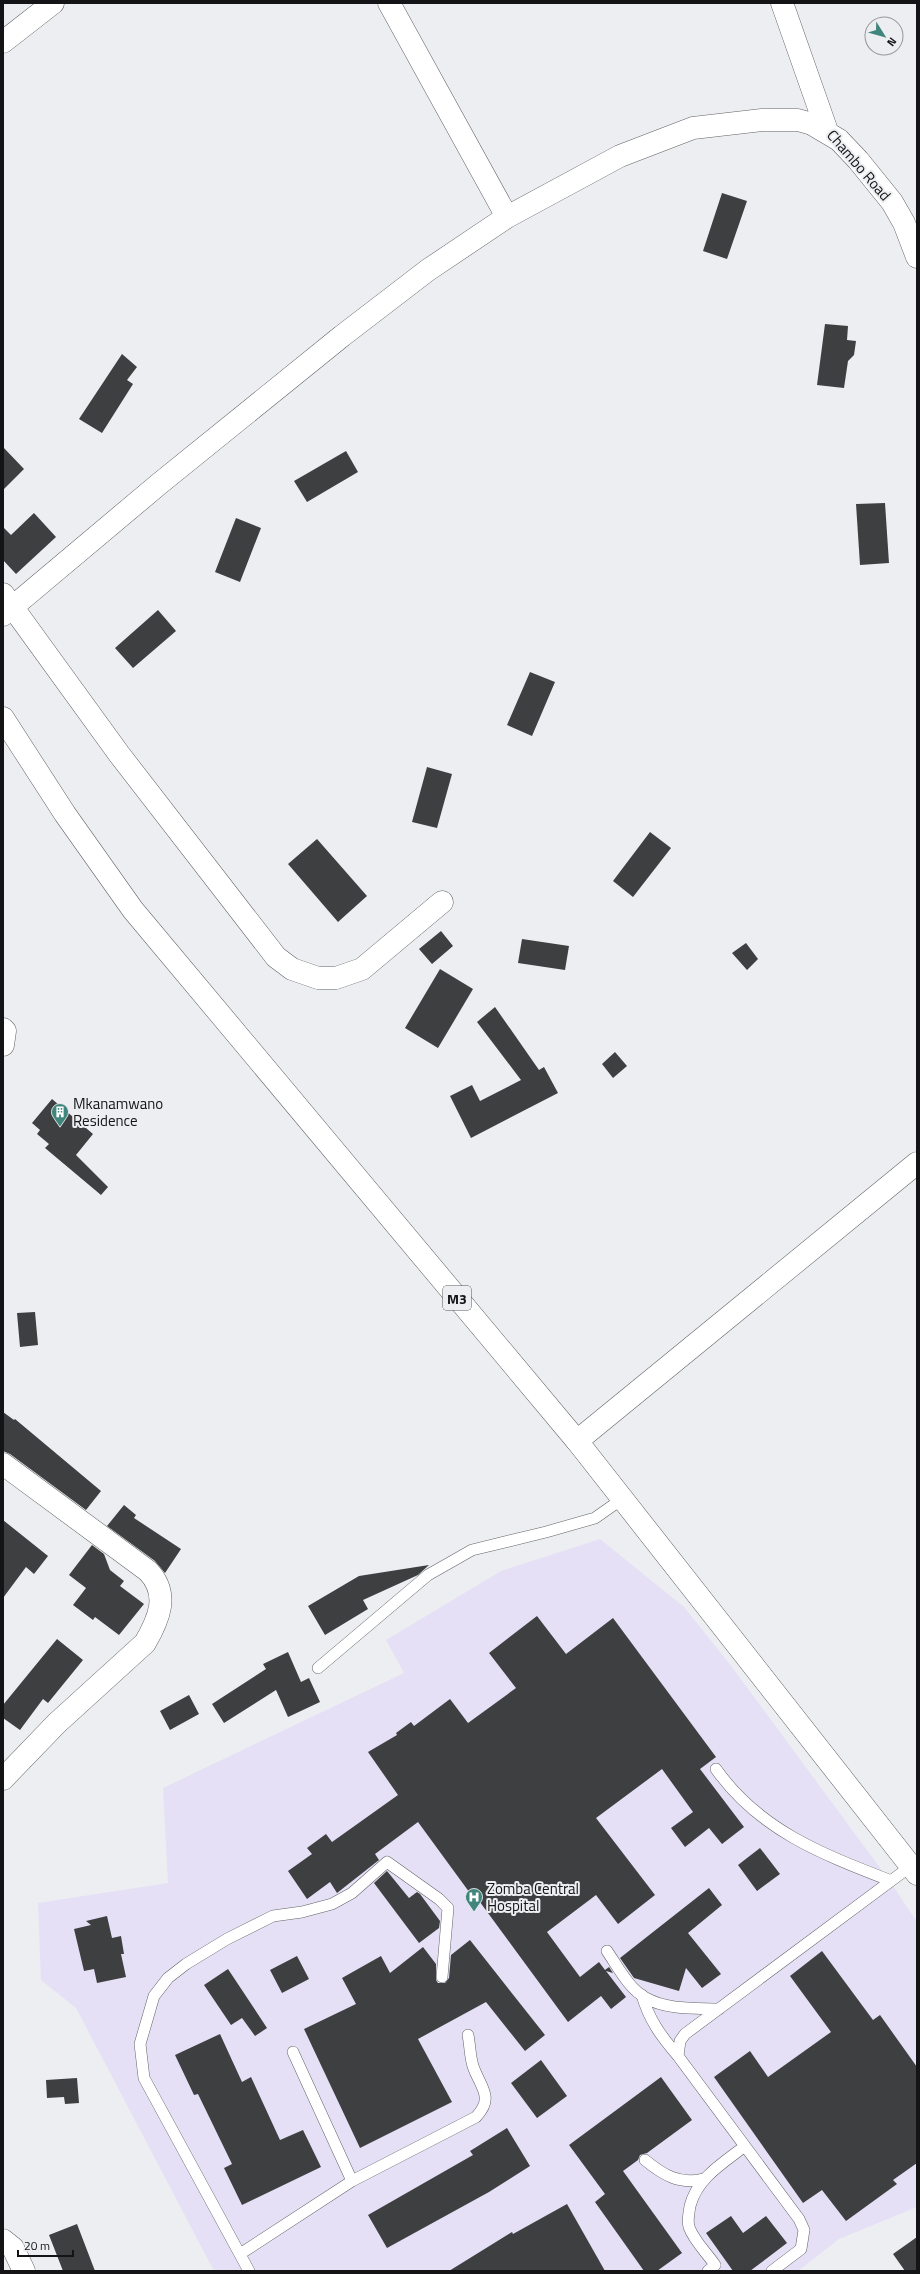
<svg xmlns="http://www.w3.org/2000/svg" width="920" height="2274" font-family="'Titillium Web',sans-serif">
	<style>
		.medical { fill: #e5e0f6 }
		.building { fill: #3e3f41 }
		.lines { fill: none; stroke-linecap: round; stroke-linejoin: round }
		.service-casing { stroke: #626366; stroke-width: 12 }
		.minor-casing { stroke: #626366; stroke-width: 23 }
		.secondary-casing { stroke: #626366; stroke-width: 23 }
		.trunk-casing { stroke: #626366; stroke-width: 23 }
		.service { stroke: #fff; stroke-width: 11 }
		.minor { stroke: #fff; stroke-width: 22 }
		.secondary { stroke: #fff; stroke-width: 22 }
		.trunk { stroke: #fff; stroke-width: 22 }
		.labels { text-anchor: middle; dominant-baseline: central; stroke-width: 4; stroke-linejoin: round; paint-order: stroke }
		.shield { fill: #edeef1; stroke: #555558; stroke-width: 1 }
		.shield-label { font-size: 14px; font-weight: bold; fill: #141416 }
		.street-label { font-size: 15px; fill: #141416; stroke: #edeef1 }
		.poi-label { font-size: 15px; fill: #141416; stroke: #edeef1; text-anchor: start }
	</style>
	<rect width="100%" height="100%" fill="#edeef1"/>
	<path class="medical" d="M 600,1539 L 684,1607 L 732,1667 L 889,1880 L 917,1922 L 917,2207 L 839,2239 L 798,2271 L 214,2271 L 76,2008 L 41,1980 L 38,1903 L 168,1883 L 163,1788 L 404,1673 L 386,1640 L 501,1571 Z"/>
	<path class="building" d="M 722,193 L 747,201 L 727,259 L 703,251 Z
		M 825,324 L 848,326 L 847,340 L 856,341 L 854,355 L 848,361 L 844,388 L 817,385 Z
		M 122,354 L 137,367 L 127,380 L 133,384 L 102,433 L 79,419 Z
		M 3,447 L 24,469 L 3,490 Z
		M 346,451 L 358,472 L 307,502 L 294,481 Z
		M 885,503 L 889,563 L 860,565 L 856,504 Z
		M 34,513 L 56,537 L 16,574 L 3,560 L 3,527 L 11,535 Z
		M 236,518 L 261,528 L 240,582 L 215,572 Z
		M 158,610 L 176,631 L 133,668 L 115,648 Z
		M 530,672 L 555,682 L 532,736 L 507,725 Z
		M 427,767 L 452,774 L 437,828 L 412,822 Z
		M 650,832 L 671,848 L 633,897 L 613,881 Z
		M 317,839 L 367,896 L 338,922 L 288,864 Z
		M 441,931 L 453,946 L 432,964 L 419,949 Z
		M 522,939 L 569,946 L 565,970 L 518,963 Z
		M 746,943 L 758,959 L 747,970 L 732,953 Z
		M 440,969 L 473,989 L 438,1048 L 405,1028 Z
		M 495,1007 L 539,1070 L 544,1067 L 558,1093 L 471,1138 L 450,1096 L 472,1085 L 480,1101 L 521,1080 L 477,1022 Z
		M 615,1052 L 627,1066 L 613,1078 L 602,1064 Z
		M 52,1099 L 93,1134 L 76,1155 L 108,1187 L 101,1195 L 45,1148 L 49,1144 L 37,1134 L 40,1130 L 32,1123 Z
		M 35,1312 L 38,1345 L 20,1347 L 17,1313 Z
		M 3,1412 L 14,1420 L 15,1419 L 101,1491 L 86,1510 L 10,1454 L 3,1451 Z
		M 124,1505 L 136,1515 L 134,1518 L 181,1549 L 165,1573 L 155,1561 L 107,1526 Z
		M 3,1520 L 48,1556 L 34,1574 L 26,1567 L 3,1598 Z
		M 92,1545 L 104,1554 L 110,1570 L 124,1581 L 120,1586 L 144,1604 L 119,1635 L 95,1617 L 93,1620 L 73,1605 L 86,1588 L 69,1575 Z
		M 429,1565 L 418,1575 L 363,1600 L 368,1609 L 325,1635 L 308,1606 L 359,1576 Z
		M 537,1616 L 566,1654 L 613,1618 L 716,1757 L 700,1769 L 744,1827 L 722,1844 L 709,1828 L 685,1847 L 671,1828 L 693,1812 L 662,1769 L 596,1818 L 655,1895 L 618,1924 L 596,1895 L 547,1932 L 580,1977 L 599,1962 L 605,1970 L 609,1967 L 613,1973 L 606,1971 L 626,1997 L 611,2009 L 601,1996 L 568,2022 L 477,1898 L 475,1900 L 418,1822 L 375,1854 L 379,1860 L 337,1893 L 330,1882 L 307,1899 L 288,1871 L 312,1854 L 307,1848 L 326,1834 L 332,1842 L 398,1795 L 368,1752 L 397,1735 L 396,1733 L 411,1722 L 414,1726 L 450,1699 L 468,1723 L 516,1688 L 489,1653 Z
		M 57,1639 L 83,1660 L 48,1703 L 43,1699 L 20,1730 L 3,1718 L 3,1705 Z
		M 288,1652 L 301,1682 L 309,1678 L 320,1702 L 288,1717 L 276,1690 L 224,1723 L 212,1704 L 266,1669 L 263,1664 Z
		M 189,1695 L 199,1714 L 170,1730 L 160,1711 Z
		M 760,1848 L 780,1874 L 757,1891 L 738,1865 Z
		M 387,1871 L 409,1898 L 417,1892 L 420,1894 L 440,1921 L 439,1928 L 419,1943 L 374,1883 Z
		M 709,1888 L 722,1905 L 688,1933 L 721,1974 L 702,1988 L 686,1968 L 679,1991 L 634,1978 L 620,1958 Z
		M 107,1916 L 112,1938 L 121,1936 L 124,1954 L 121,1954 L 126,1977 L 97,1983 L 94,1969 L 84,1971 L 74,1929 L 91,1925 L 86,1921 Z
		M 470,1940 L 545,2035 L 525,2051 L 486,2002 L 418,2039 L 452,2102 L 360,2148 L 304,2029 L 356,2004 L 342,1978 L 381,1956 L 390,1973 L 423,1947 L 436,1964 L 436,1980 L 438,1983 L 445,1983 L 449,1978 L 451,1955 Z
		M 822,1951 L 873,2020 L 880,2015 L 917,2067 L 917,2163 L 893,2180 L 897,2184 L 846,2221 L 822,2190 L 803,2203 L 714,2077 L 750,2051 L 768,2077 L 831,2032 L 790,1976 Z
		M 297,1956 L 309,1979 L 282,1993 L 270,1970 Z
		M 228,1969 L 267,2028 L 255,2036 L 242,2018 L 231,2025 L 204,1985 Z
		M 220,2034 L 242,2082 L 251,2077 L 280,2140 L 303,2130 L 321,2167 L 242,2205 L 224,2168 L 232,2164 L 198,2094 L 194,2095 L 175,2055 Z
		M 541,2060 L 567,2096 L 537,2118 L 511,2083 Z
		M 661,2077 L 692,2120 L 647,2153 L 640,2155 L 638,2160 L 623,2171 L 682,2253 L 657,2271 L 644,2271 L 595,2202 L 605,2194 L 569,2145 Z
		M 77,2078 L 79,2103 L 65,2104 L 64,2097 L 47,2098 L 46,2080 Z
		M 507,2128 L 530,2166 L 489,2192 L 387,2248 L 368,2215 L 473,2155 L 470,2151 Z
		M 567,2204 L 605,2271 L 449,2271 L 512,2232 L 513,2234 Z
		M 731,2216 L 743,2233 L 766,2216 L 787,2243 L 750,2271 L 733,2271 L 706,2233 Z
		M 77,2224 L 95,2271 L 63,2271 L 49,2235 Z
		M 917,2237 L 917,2271 L 905,2271 L 893,2254 Z"/>
	<g class="lines">
		<defs>
			<path id="service" d="M 318,1668 L 428,1575 L 472,1550 L 546,1532 L 595,1518 L 622,1499
				M 716,1769 C 759,1830 822,1854 889,1880
				M 607,1951 C 618,1967 629,1989 646,1998 C 667,2010 695,2008 719,2009
				M 642,1995 C 649,2020 661,2036 678,2056
				M 293,2052 L 352,2181
				M 645,2160 C 663,2175 680,2185 703,2179
				M 240,2254 L 352,2181 L 476,2117 C 495,2097 480,2087 473,2066 C 470,2057 470,2045 468,2035
				M 249,2271 L 144,2078 L 140,2044 L 154,1996 L 168,1978 L 186,1964 L 227,1939 L 273,1916 L 302,1912 L 332,1904 L 352,1893 L 387,1862 L 439,1899 L 448,1908 L 442,1977
				M 708,2271 L 715,2265 C 707,2253 694,2241 689,2227 C 687,2220 689,2213 690,2206 C 697,2178 723,2163 745,2146
				M 772,2271 L 801,2249 L 804,2230 L 799,2219 L 678,2056 L 680,2041 L 685,2034 L 911,1866"/>
			<path id="minor" d="M 389,3 L 507,217
				M 782,3 L 827,131
				M 3,42 L 53,3
				M 3,594 L 119,754 L 276,957 L 292,969 L 318,978 L 336,978 L 362,969 L 442,902
				M 3,615 L 159,484 L 342,336 L 428,270 L 507,217 L 620,156 L 693,128 L 762,120 L 798,120 L 812,124 L 839,140 L 858,160 L 892,202 L 904,223 L 917,257
				M 3,1029 L 5,1031 L 3,1045
				M 3,1464 L 148,1571 C 170,1594 159,1619 145,1643 L 57,1723 L 3,1779
				M 3,2240 L 13,2248 L 24,2271"/>
			<path id="secondary" d="M 577,1441 L 917,1163"/>
			<path id="trunk" d="M 3,718 L 65,814 L 133,910 L 577,1441 L 917,1874"/>
		</defs>
		<use href="#service" class="service-casing"/>
		<use href="#minor" class="minor-casing"/>
		<use href="#secondary" class="secondary-casing"/>
		<use href="#trunk" class="trunk-casing"/>
		<use href="#service" class="service"/>
		<use href="#minor" class="minor"/>
		<use href="#secondary" class="secondary"/>
		<use href="#trunk" class="trunk"/>
	</g>
	<defs>
		<symbol id="building-pin" viewBox="-11 -11 22 30"><path d="M0 17L-7.5 6A9.5 9.5 0 1 1 7.5 6Z" fill="#41867c" stroke="#edeef1"/><path d="M-4-6H4V6H1V3H-1V6H-4ZM-2.5-4.3h1.7v1.8h-1.7ZM.8-4.3h1.7v1.8H.8ZM-2.5-1h1.7V.8h-1.7ZM.8-1h1.7V.8H.8Z" fill="#fff"/></symbol>
		<symbol id="hospital-pin" viewBox="-11 -11 22 30"><path d="M0 17L-7.5 6A9.5 9.5 0 1 1 7.5 6Z" fill="#41867c" stroke="#edeef1"/><path d="M-5-5h3v3.5h4V-5h3V5h-3V1.5h-4V5h-3Z" fill="#fff"/></symbol>
	</defs>
	<g fill-rule="evenodd">
		<use href="#building-pin" x="50" y="1102" width="20" height="27"/>
		<use href="#hospital-pin" x="464" y="1887" width="20" height="27"/>
	</g>
	<g class="labels">
		<rect class="shield" x="443" y="1286" width="28" height="24" rx="3"/>
		<g class="shield-label">
			<text x="457" y="1298">M3</text>
		</g>
		<g class="street-label">
			<text transform="translate(859 165) rotate(49)">Chambo Road</text>
		</g>
		<g class="poi-label">
			<text x="73" y="1103">Mkanamwano<tspan x="73" dy="17">Residence</tspan></text>
			<text x="487" y="1888">Zomba Central<tspan x="487" dy="17">Hospital</tspan></text>
		</g>
	</g>
	<rect width="920" height="2274" fill="none" stroke="#141416" stroke-width="8"/>
	<g transform="translate(884 36) rotate(127)"><circle r="19" fill="#edeef1" stroke="#969799"/>
	<path d="M0-3L7 15L0 10L-7 15Z" fill="#41867c"/>
	<text y="-6" font-size="11" font-weight="bold" text-anchor="middle" fill="#141416">N</text>
	</g>
	<path d="M18 2250v6h55v-6" fill="none" stroke="#141416" stroke-width="2"/>
	<text x="24" y="2250" font-size="12" fill="#141416" stroke="#edeef1" stroke-width="3" paint-order="stroke">20 m</text>
</svg>
